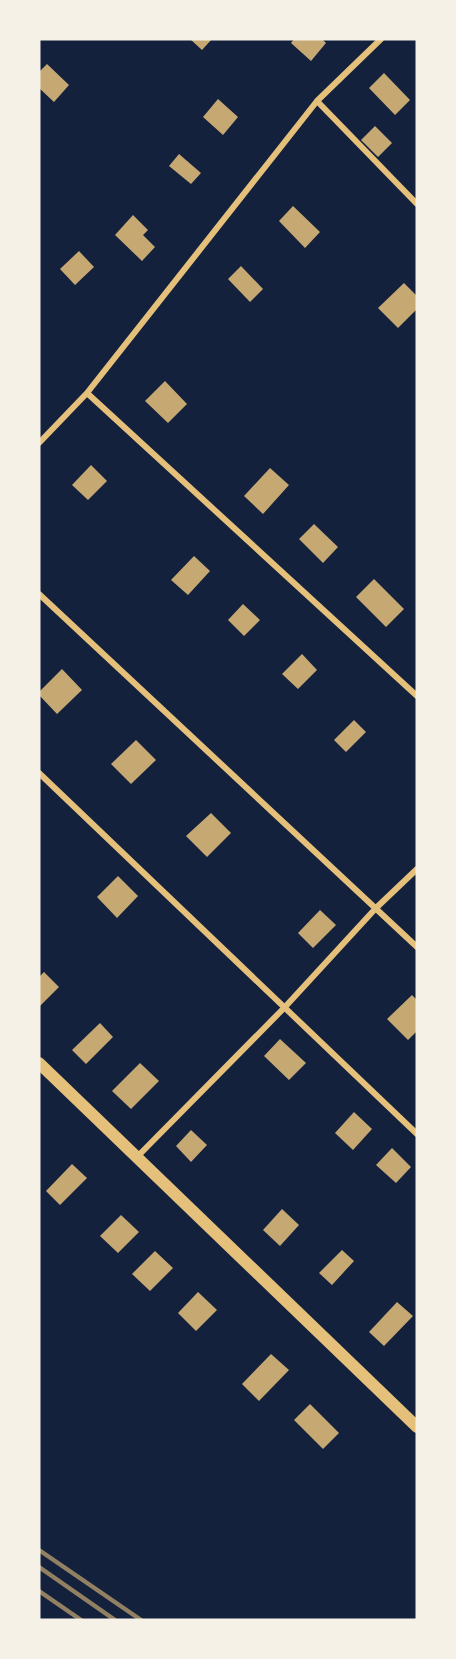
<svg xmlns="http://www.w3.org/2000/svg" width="456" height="1659" font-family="'DM Sans',sans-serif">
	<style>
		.building { fill: #c6a872 }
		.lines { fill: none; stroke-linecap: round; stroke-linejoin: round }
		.minor { stroke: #e5c07b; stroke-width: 6 }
		.secondary { stroke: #e5c07b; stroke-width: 12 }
		.rail { stroke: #918062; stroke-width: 4.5 }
	</style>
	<rect width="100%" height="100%" fill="#14213d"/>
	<path class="building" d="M 190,39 L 212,39 L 202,50 Z
		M 294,39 L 322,39 L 326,43 L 311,61 L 291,43 Z
		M 47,64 L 69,85 L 54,102 L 39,88 L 39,72 Z
		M 384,73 L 410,100 L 395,115 L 369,88 Z
		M 218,99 L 238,117 L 223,135 L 203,117 Z
		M 375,126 L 392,143 L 378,157 L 361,140 Z
		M 179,154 L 201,173 L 191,184 L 169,166 Z
		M 293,206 L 320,232 L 305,248 L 279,221 Z
		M 133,215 L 148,230 L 143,235 L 155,247 L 142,261 L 115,235 Z
		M 79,251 L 94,267 L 75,285 L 60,269 Z
		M 241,266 L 263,289 L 250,302 L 228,279 Z
		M 404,283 L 417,296 L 417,309 L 398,328 L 378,308 Z
		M 165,381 L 187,404 L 168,423 L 145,401 Z
		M 91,465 L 107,481 L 88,500 L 72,485 Z
		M 270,468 L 289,485 L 263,514 L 244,496 Z
		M 314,524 L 338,547 L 323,563 L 299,539 Z
		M 194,556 L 210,571 L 188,595 L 171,580 Z
		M 374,579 L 404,609 L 386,627 L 356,597 Z
		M 243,604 L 260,620 L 244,636 L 228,620 Z
		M 302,654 L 317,670 L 298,689 L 282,674 Z
		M 62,669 L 82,690 L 57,714 L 39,695 L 39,692 Z
		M 354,720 L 366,732 L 346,752 L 334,740 Z
		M 136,740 L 156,760 L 131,784 L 111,764 Z
		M 211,813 L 231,833 L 207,857 L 186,836 Z
		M 118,876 L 138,896 L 117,918 L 97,897 Z
		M 320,910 L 336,925 L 313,948 L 298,933 Z
		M 44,972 L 59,987 L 39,1007 L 39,977 Z
		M 412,995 L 417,1000 L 417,1031 L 408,1040 L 387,1019 Z
		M 100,1023 L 113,1037 L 86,1064 L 72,1050 Z
		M 280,1039 L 306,1063 L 289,1080 L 264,1056 Z
		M 140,1063 L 159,1081 L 131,1109 L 112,1091 Z
		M 354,1112 L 372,1129 L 353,1150 L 335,1133 Z
		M 191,1130 L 207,1145 L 191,1162 L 176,1146 Z
		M 392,1148 L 411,1167 L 396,1183 L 376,1165 Z
		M 72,1164 L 87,1178 L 60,1205 L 46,1191 Z
		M 282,1209 L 299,1225 L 280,1246 L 263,1230 Z
		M 121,1215 L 139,1232 L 118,1253 L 100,1236 Z
		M 342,1250 L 354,1261 L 332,1285 L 319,1273 Z
		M 155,1251 L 173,1268 L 150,1291 L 132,1274 Z
		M 198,1292 L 217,1310 L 196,1331 L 178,1313 Z
		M 397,1302 L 413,1316 L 384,1346 L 369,1332 Z
		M 271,1354 L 289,1370 L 259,1401 L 242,1384 Z
		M 310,1404 L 339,1433 L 323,1449 L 294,1420 Z"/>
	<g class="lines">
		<path class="minor" d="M 317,101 L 417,204
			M 87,393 L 417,696
			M 39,443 L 87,393 L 317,101 L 381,39
			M 39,594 L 417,947
			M 39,773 L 417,1134
			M 137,1157 L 285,1007 L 376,908 L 417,869"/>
		<path class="secondary" d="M 39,1063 L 417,1427"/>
		<path class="rail" d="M 39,1550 L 141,1620
			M 39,1567 L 115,1620
			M 39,1591 L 81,1620"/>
	</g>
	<rect width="456" height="1659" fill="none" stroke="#f6f1e7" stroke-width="81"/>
</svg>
